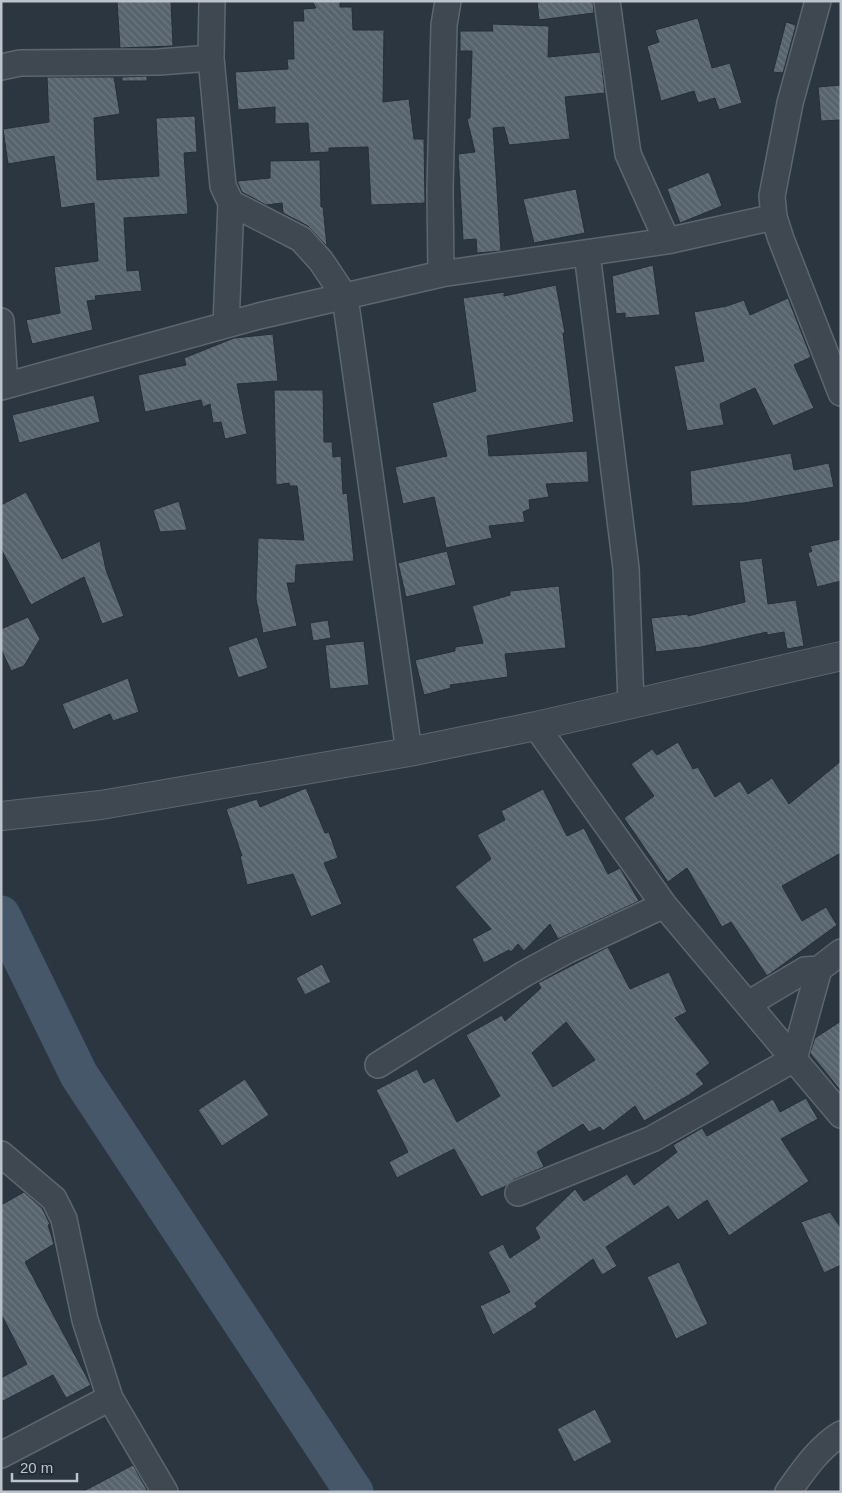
<svg xmlns="http://www.w3.org/2000/svg" width="842" height="1493" font-family="Arial,sans-serif">
	<style>
		.lines { fill: none; stroke-linecap: round; stroke-linejoin: round }
		.river { stroke: #455769; stroke-width: 39 }
		.building { fill: url(#building-back-hatch); stroke: #262f39; fill-rule: evenodd }
		.minor-casing { stroke: #5d666e; stroke-width: 28 }
		.tertiary-casing { stroke: #5d666e; stroke-width: 30 }
		.minor { stroke: #3f4851; stroke-width: 25 }
		.tertiary { stroke: #3f4851; stroke-width: 28 }
	</style>
	<defs>
		<pattern id="building-back-hatch" width="6" height="6" patternUnits="userSpaceOnUse" patternTransform="scale(1.25)"><rect width="6" height="6" fill="#57636d"/><path d="M-1 5l2 2M0 0l6 6M5-1l2 2" fill="none" stroke="#6d7880"/></pattern>
	</defs>
	<rect width="100%" height="100%" fill="#2b3641"/>
	<g class="lines">
		<path class="river" d="M 1,915 L 79,1075 L 354,1492"/>
	</g>
	<path class="building" d="M 117,1 L 171,1 L 173,46 L 120,48 Z
		M 312,1 L 340,1 L 340,7 L 352,7 L 353,30 L 384,30 L 383,102 L 409,99 L 414,139 L 424,139 L 425,203 L 371,205 L 368,147 L 329,148 L 329,152 L 310,153 L 308,123 L 275,124 L 275,107 L 238,110 L 235,72 L 288,69 L 287,59 L 294,59 L 293,21 L 304,21 L 303,9 L 316,8 Z
		M 537,1 L 593,1 L 594,13 L 539,20 Z
		M 698,18 L 712,68 L 730,63 L 742,103 L 719,110 L 715,98 L 698,103 L 694,91 L 661,101 L 647,46 L 659,42 L 655,30 Z
		M 786,22 L 796,25 L 783,73 L 773,72 Z
		M 492,24 L 549,26 L 548,57 L 600,52 L 605,93 L 565,97 L 570,139 L 509,145 L 504,127 L 493,128 L 501,251 L 477,253 L 476,239 L 463,240 L 458,154 L 475,152 L 467,119 L 470,118 L 472,51 L 460,51 L 460,31 L 493,31 Z
		M 147,76 L 147,81 L 122,81 L 122,77 Z
		M 47,77 L 114,77 L 120,114 L 94,118 L 97,180 L 159,176 L 156,118 L 195,116 L 197,152 L 184,153 L 188,214 L 124,218 L 127,271 L 139,270 L 142,291 L 95,296 L 96,300 L 87,301 L 93,330 L 32,344 L 26,320 L 60,313 L 54,267 L 98,261 L 94,203 L 61,208 L 54,156 L 8,164 L 3,129 L 49,122 Z
		M 841,85 L 841,120 L 821,121 L 818,87 Z
		M 320,160 L 321,207 L 323,207 L 327,246 L 308,226 L 283,213 L 282,203 L 266,205 L 242,192 L 237,181 L 270,178 L 270,161 Z
		M 709,172 L 722,206 L 680,223 L 667,189 Z
		M 576,189 L 585,233 L 534,243 L 523,199 Z
		M 653,265 L 660,315 L 625,318 L 625,313 L 616,314 L 612,276 Z
		M 556,285 L 565,333 L 563,333 L 574,422 L 487,436 L 489,456 L 587,451 L 589,482 L 546,484 L 549,497 L 529,500 L 530,509 L 523,512 L 525,522 L 489,526 L 492,538 L 446,548 L 434,497 L 403,504 L 395,467 L 447,456 L 432,403 L 476,391 L 463,298 L 504,292 L 504,296 Z
		M 788,298 L 811,357 L 794,365 L 814,408 L 773,426 L 755,388 L 720,404 L 724,425 L 687,431 L 674,366 L 704,361 L 694,312 L 727,306 L 744,300 L 750,315 Z
		M 273,334 L 278,381 L 237,384 L 247,434 L 225,439 L 221,422 L 213,423 L 210,404 L 203,407 L 201,400 L 145,412 L 138,375 L 186,365 L 184,358 L 234,338 Z
		M 274,390 L 323,390 L 324,442 L 332,442 L 333,457 L 341,456 L 343,494 L 347,493 L 354,561 L 296,565 L 295,583 L 287,583 L 297,626 L 263,633 L 256,599 L 258,538 L 304,540 L 297,486 L 290,486 L 289,483 L 276,485 Z
		M 94,395 L 100,422 L 19,443 L 12,415 Z
		M 791,453 L 794,470 L 829,463 L 834,487 L 744,503 L 692,506 L 690,471 Z
		M 26,492 L 62,559 L 100,541 L 106,570 L 124,616 L 102,624 L 84,577 L 31,605 L 1,549 L 1,505 Z
		M 179,501 L 187,530 L 160,532 L 153,510 Z
		M 841,539 L 841,581 L 817,587 L 808,553 L 812,551 L 810,546 Z
		M 447,551 L 456,585 L 406,597 L 398,563 Z
		M 762,558 L 768,604 L 796,600 L 804,646 L 787,649 L 784,632 L 767,635 L 767,632 L 701,647 L 656,652 L 651,618 L 688,614 L 688,616 L 745,602 L 739,561 Z
		M 559,586 L 566,648 L 505,654 L 508,677 L 450,685 L 451,688 L 424,695 L 415,660 L 455,651 L 455,647 L 483,643 L 472,606 L 510,595 L 510,591 Z
		M 28,617 L 40,639 L 24,666 L 11,671 L 1,649 L 1,629 Z
		M 328,620 L 331,638 L 313,641 L 310,623 Z
		M 257,637 L 268,668 L 238,678 L 228,647 Z
		M 364,641 L 369,685 L 330,689 L 325,645 Z
		M 128,678 L 139,712 L 113,721 L 110,714 L 73,730 L 62,704 Z
		M 678,742 L 693,769 L 698,767 L 715,797 L 740,781 L 748,794 L 772,778 L 789,804 L 841,761 L 841,853 L 782,886 L 802,921 L 826,907 L 837,925 L 767,976 L 731,922 L 722,927 L 687,868 L 668,882 L 624,818 L 654,796 L 631,764 L 652,749 L 657,755 Z
		M 306,788 L 325,833 L 329,832 L 338,858 L 324,863 L 342,904 L 311,917 L 293,874 L 247,885 L 240,856 L 242,856 L 226,809 L 257,799 L 260,807 Z
		M 543,789 L 567,836 L 584,828 L 608,874 L 620,868 L 639,901 L 558,939 L 550,924 L 524,951 L 518,944 L 511,952 L 509,950 L 484,963 L 472,939 L 491,929 L 455,887 L 491,859 L 477,835 L 505,820 L 501,811 Z
		M 608,947 L 630,989 L 669,972 L 687,1012 L 675,1018 L 710,1063 L 696,1074 L 704,1084 L 689,1095 L 644,1121 L 635,1106 L 603,1131 L 600,1127 L 589,1132 L 583,1124 L 537,1152 L 544,1167 L 513,1180 L 506,1186 L 481,1197 L 454,1149 L 397,1178 L 389,1162 L 408,1152 L 376,1090 L 417,1069 L 424,1083 L 434,1078 L 457,1122 L 500,1096 L 466,1035 L 502,1015 L 505,1021 L 541,988 L 538,983 ZM 566,1022 L 595,1060 L 553,1087 L 532,1053 Z
		M 322,964 L 331,982 L 305,995 L 296,978 Z
		M 841,1021 L 841,1091 L 810,1053 L 815,1038 Z
		M 245,1079 L 269,1115 L 222,1146 L 198,1110 Z
		M 806,1098 L 818,1119 L 781,1139 L 809,1181 L 729,1236 L 707,1200 L 678,1220 L 668,1206 L 606,1247 L 617,1266 L 602,1275 L 593,1259 L 535,1303 L 537,1307 L 493,1335 L 480,1306 L 510,1292 L 488,1252 L 503,1244 L 510,1258 L 540,1238 L 535,1228 L 575,1189 L 584,1201 L 627,1174 L 634,1185 L 677,1152 L 673,1145 L 702,1128 L 707,1136 L 773,1099 L 780,1112 Z
		M 24,1192 L 42,1208 L 50,1224 L 48,1225 L 54,1244 L 25,1262 L 91,1385 L 66,1398 L 53,1375 L 1,1402 L 1,1378 L 27,1364 L 1,1314 L 1,1205 Z
		M 830,1212 L 841,1228 L 841,1265 L 824,1273 L 801,1222 Z
		M 679,1262 L 708,1324 L 676,1339 L 647,1277 Z
		M 595,1409 L 612,1442 L 574,1462 L 557,1429 Z
		M 133,1465 L 148,1492 L 82,1492 Z"/>
	<g class="lines">
		<defs>
			<path id="minor" d="M 212,1 L 211,58 L 223,186 L 231,203 L 301,239 L 321,261 L 345,297 L 409,752
				M 607,1 L 628,154 L 667,241
				M 818,1 L 790,103 L 772,196 L 774,217 L 781,239 L 841,393
				M 1,67 L 20,63 L 159,62 L 211,58
				M 587,253 L 626,568 L 631,704
				M 441,274 L 440,190 L 444,25 L 448,1
				M 1,321 L 5,386
				M 226,325 L 231,203
				M 1,387 L 259,316 L 441,274 L 667,241 L 774,217
				M 536,726 L 664,905 L 841,1115
				M 748,1004 L 805,970 L 819,969
				M 378,1065 L 524,974 L 568,950 L 664,905
				M 1,1154 L 54,1199 L 64,1219 L 85,1320 L 110,1398 L 165,1492
				M 518,1193 L 652,1139 L 794,1059 L 819,969 L 841,952
				M 1,1455 L 110,1398
				M 788,1492 C 803,1471 819,1447 841,1434"/>
			<path id="tertiary" d="M 1,816 L 101,805 L 409,752 L 536,726 L 841,656"/>
		</defs>
		<use href="#minor" class="minor-casing"/>
		<use href="#tertiary" class="tertiary-casing"/>
		<use href="#minor" class="minor"/>
		<use href="#tertiary" class="tertiary"/>
	</g>
	<rect width="842" height="1493" fill="none" stroke="#bcc3cb" stroke-width="5"/>
	<path d="M12 1473v8h65v-8" fill="none" stroke="#bcc3cb" stroke-width="2.5"/>
	<text x="20" y="1473" font-size="15" fill="#bcc3cb" stroke="#242d37" stroke-width="4" paint-order="stroke">20 m</text>
</svg>
